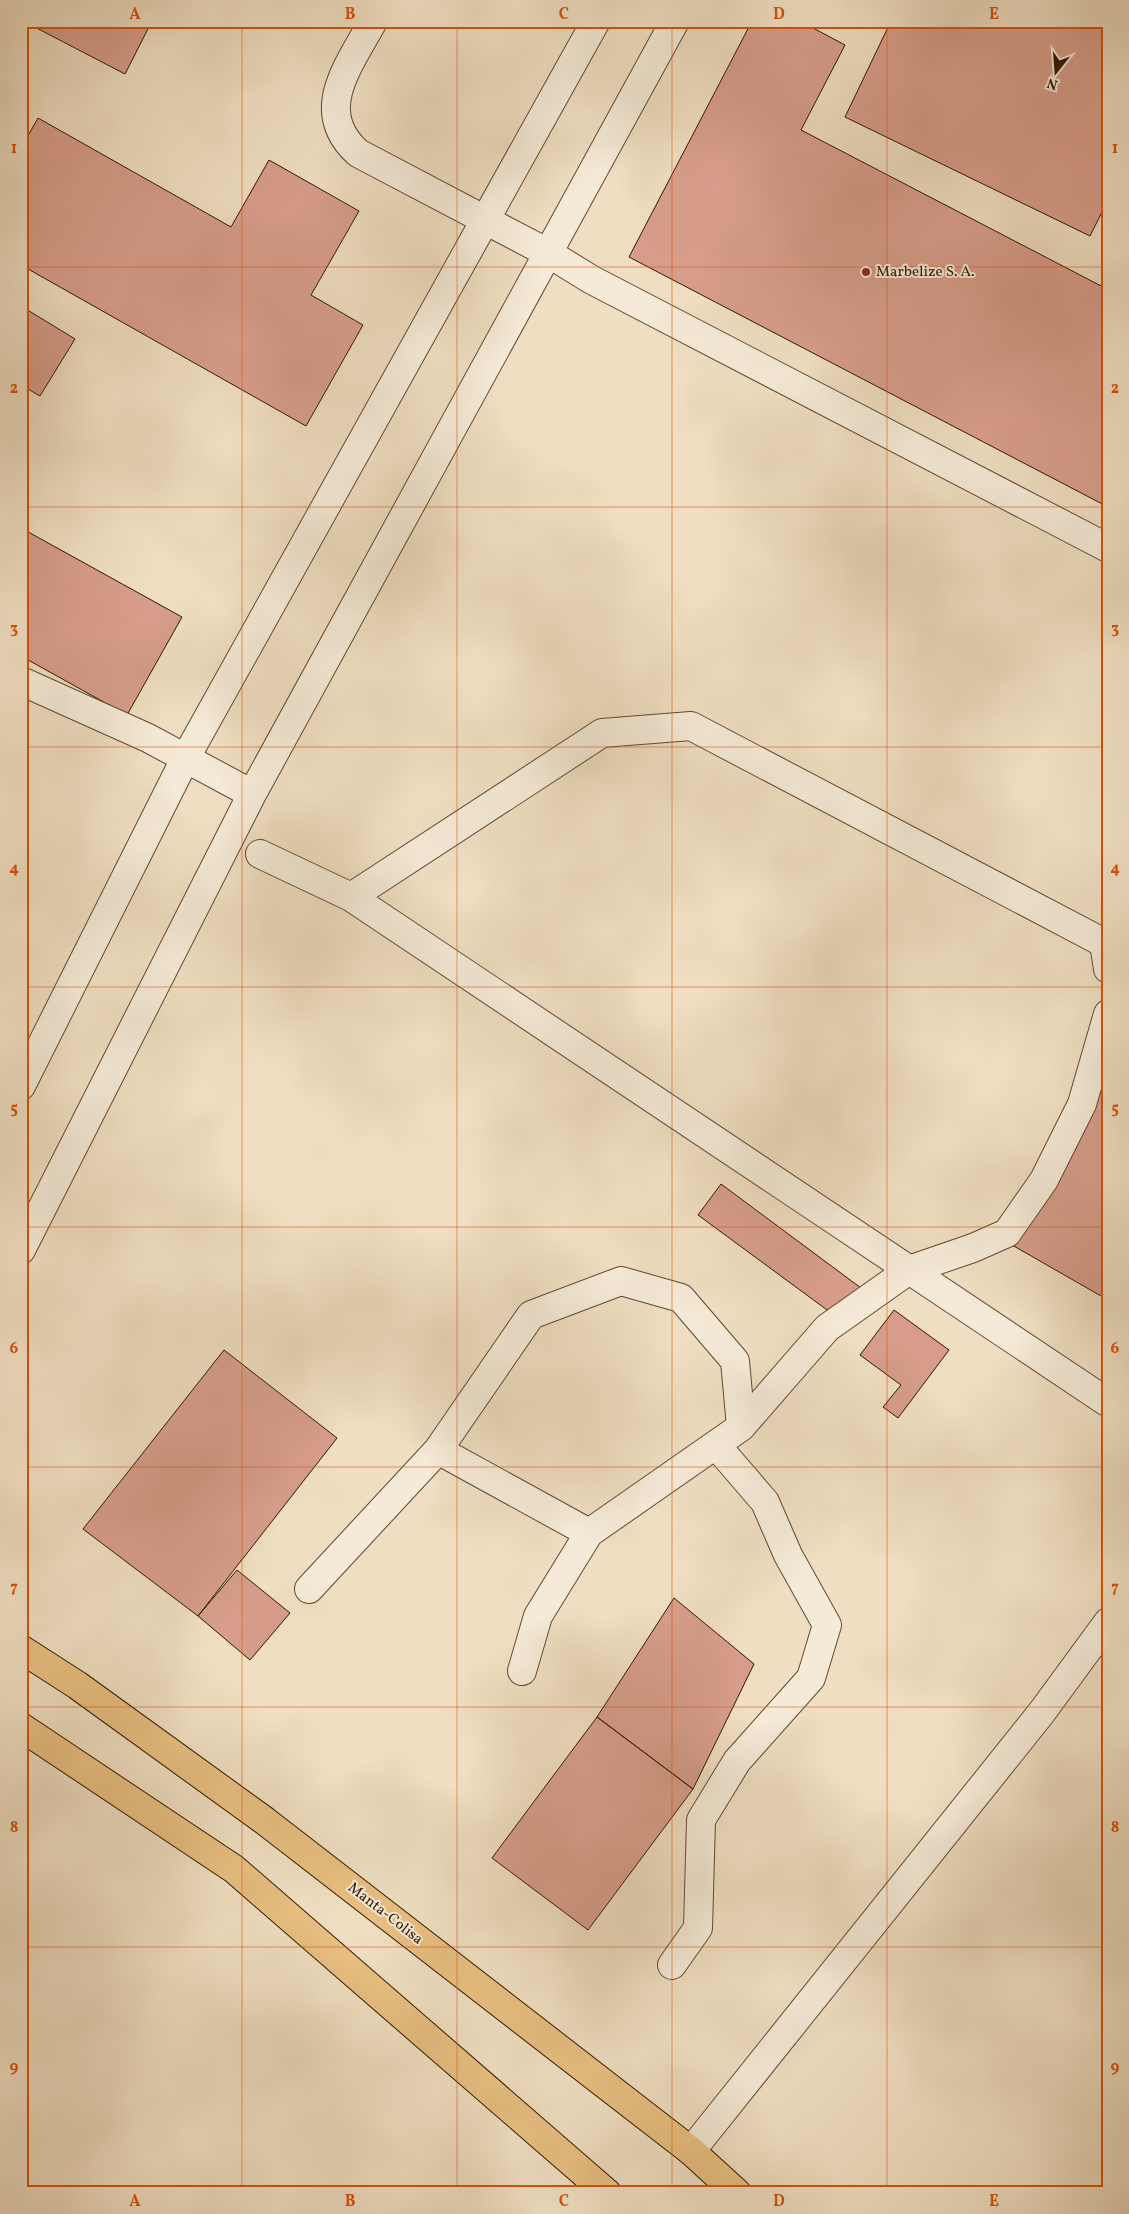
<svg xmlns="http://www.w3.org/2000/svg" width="1129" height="2214" font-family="Vollkorn,serif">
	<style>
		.building { fill: #d79d8a; stroke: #301700 }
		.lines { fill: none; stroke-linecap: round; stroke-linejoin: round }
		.minor-casing { stroke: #604930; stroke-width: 30 }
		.highway-casing { stroke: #301700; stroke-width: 30 }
		.minor { stroke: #f5ead7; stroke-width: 28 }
		.highway { stroke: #e8bf80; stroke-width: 28 }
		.grid { fill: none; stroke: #d6520b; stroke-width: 1; stroke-opacity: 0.55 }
		.poi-dot { fill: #8f2418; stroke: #f5ead7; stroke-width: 2 }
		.labels { text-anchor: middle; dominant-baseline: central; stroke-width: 4; stroke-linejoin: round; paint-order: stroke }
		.poi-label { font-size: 15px; fill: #301700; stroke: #f5ead7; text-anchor: start }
		.street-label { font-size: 15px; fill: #301700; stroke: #f5ead7 }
		.neatline { fill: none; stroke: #d6520b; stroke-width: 2 }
		.grid-label { font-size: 16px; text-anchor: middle; font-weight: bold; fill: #d6520b }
	</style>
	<rect width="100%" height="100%" fill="#efdec1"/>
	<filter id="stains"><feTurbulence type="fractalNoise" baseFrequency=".004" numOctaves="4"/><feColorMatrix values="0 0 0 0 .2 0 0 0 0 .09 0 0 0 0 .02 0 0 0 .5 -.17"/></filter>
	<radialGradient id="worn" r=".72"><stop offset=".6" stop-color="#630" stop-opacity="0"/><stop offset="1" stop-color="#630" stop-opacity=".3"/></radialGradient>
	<path class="building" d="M 23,21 L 152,21 L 125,74 Z
		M 752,21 L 800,21 L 845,45 L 801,130 L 1107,289 L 1108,287 L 1108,507 L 629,257 Z
		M 891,21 L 1108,21 L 1108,200 L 1090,236 L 845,117 Z
		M 38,118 L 231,227 L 269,160 L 359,211 L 311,295 L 363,325 L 306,426 L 21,265 L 21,148 Z
		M 21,306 L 75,339 L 40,396 L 21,385 Z
		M 21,408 L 28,412 L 21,425 Z
		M 21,528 L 182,617 L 127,715 L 21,656 Z
		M 1108,1079 L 1108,1300 L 1012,1245 Z
		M 721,1184 L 861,1288 L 838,1318 L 698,1215 Z
		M 894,1310 L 949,1350 L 898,1418 L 883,1407 L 901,1385 L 860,1355 Z
		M 224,1350 L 337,1438 L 198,1616 L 83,1529 Z
		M 237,1570 L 290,1613 L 250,1660 L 198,1616 Z
		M 674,1598 L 754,1664 L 693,1789 L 597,1717 Z
		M 597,1717 L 693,1789 L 588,1930 L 492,1858 Z"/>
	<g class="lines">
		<defs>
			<path id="minor" d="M 373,21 C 350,65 311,110 358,153 L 548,253 L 592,280 L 1108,548
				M 21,681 L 148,738 L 252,794
				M 260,854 L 351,897 L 602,733 L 691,726 L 1104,943 L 1108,969
				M 351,897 L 1107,1402
				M 21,1086 L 185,759 L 596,21
				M 21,1250 L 252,794 L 675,21
				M 438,1450 L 589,1533
				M 309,1589 L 438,1450 L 531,1315 L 621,1281 L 681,1298 L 735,1361 L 741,1427
				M 522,1671 L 538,1616 L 589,1533 L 741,1427 L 827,1328 L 909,1270 L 973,1248 L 1007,1233 L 1044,1180 L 1082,1104 L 1108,1014
				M 672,1965 L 698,1928 L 701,1820 L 737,1761 L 811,1678 L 827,1625 L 788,1555 L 765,1502 L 716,1445
				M 691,2151 L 1042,1712 L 1108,1622"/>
			<path id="highway" d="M 21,1649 L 77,1685 L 265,1821 L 691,2151 L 737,2193
				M 21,1727 L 234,1869 L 607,2193"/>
		</defs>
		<use href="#minor" class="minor-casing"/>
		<use href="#highway" class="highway-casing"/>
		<use href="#minor" class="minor"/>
		<use href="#highway" class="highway"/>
	</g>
	<path class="grid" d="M 242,21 L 242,2193M 457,21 L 457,2193M 672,21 L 672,2193M 887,21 L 887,2193M 21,267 L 1108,267M 21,507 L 1108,507M 21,747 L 1108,747M 21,987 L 1108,987M 21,1227 L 1108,1227M 21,1467 L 1108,1467M 21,1707 L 1108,1707M 21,1947 L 1108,1947"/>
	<circle class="poi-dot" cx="866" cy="272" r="5"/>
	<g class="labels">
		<g class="poi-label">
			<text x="876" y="272">Marbelize S. A.</text>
		</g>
		<g class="street-label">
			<text transform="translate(385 1914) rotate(38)">Manta-Colisa</text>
		</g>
	</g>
	<rect width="1129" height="2214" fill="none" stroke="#efdec1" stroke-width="55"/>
	<g transform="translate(1056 72) rotate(197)" stroke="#f5ead7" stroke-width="4" paint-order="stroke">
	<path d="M0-4L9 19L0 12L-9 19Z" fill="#301700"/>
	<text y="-8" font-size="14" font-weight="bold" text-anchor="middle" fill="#301700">N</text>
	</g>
	<rect x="28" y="28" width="1074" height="2158" class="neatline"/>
	<g class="grid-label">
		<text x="135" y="19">A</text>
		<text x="350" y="19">B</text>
		<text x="564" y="19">C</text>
		<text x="779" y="19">D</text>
		<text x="994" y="19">E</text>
		<text x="14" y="153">1</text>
		<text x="1115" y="153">1</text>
		<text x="14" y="393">2</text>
		<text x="1115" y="393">2</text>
		<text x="14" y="633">3</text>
		<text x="1115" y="633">3</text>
		<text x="14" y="873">4</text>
		<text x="1115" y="873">4</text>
		<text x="14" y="1113">5</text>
		<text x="1115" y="1113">5</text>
		<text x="14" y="1353">6</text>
		<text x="1115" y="1353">6</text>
		<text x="14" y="1592">7</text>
		<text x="1115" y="1592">7</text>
		<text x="14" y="1832">8</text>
		<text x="1115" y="1832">8</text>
		<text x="14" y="2072">9</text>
		<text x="1115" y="2072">9</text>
		<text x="135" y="2206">A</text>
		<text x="350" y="2206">B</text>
		<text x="564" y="2206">C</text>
		<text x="779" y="2206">D</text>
		<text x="994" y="2206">E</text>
	</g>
	<rect width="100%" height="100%" filter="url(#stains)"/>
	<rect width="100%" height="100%" fill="url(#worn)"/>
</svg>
